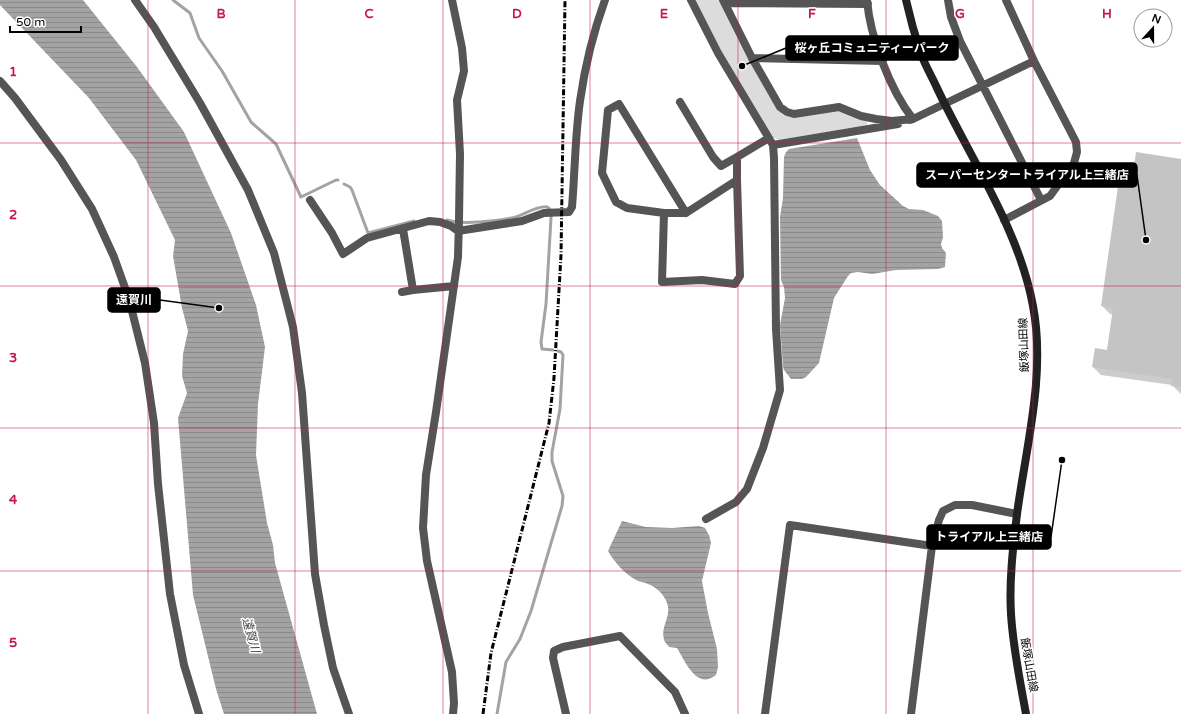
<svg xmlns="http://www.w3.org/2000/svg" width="1181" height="714" font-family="'Varela Round','Noto Sans JP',sans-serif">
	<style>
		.park { fill: #dcdcdc }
		.water { fill: url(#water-rules) }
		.shadow { fill: #0003 }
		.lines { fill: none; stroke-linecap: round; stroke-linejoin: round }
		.stream { stroke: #a3a3a3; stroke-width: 3 }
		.building { fill: #c4c4c4 }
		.minor { stroke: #555; stroke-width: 8 }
		.secondary { stroke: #222; stroke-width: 8 }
		.rail { stroke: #000; stroke-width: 3; stroke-dasharray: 6 2 1 2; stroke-linecap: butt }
		.grid { fill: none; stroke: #c2185b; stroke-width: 1; stroke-opacity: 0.55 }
		.labels { text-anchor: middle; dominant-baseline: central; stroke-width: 3; stroke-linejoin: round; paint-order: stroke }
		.street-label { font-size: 11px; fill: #000; stroke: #fff }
		.water-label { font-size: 12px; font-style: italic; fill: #444; stroke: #fff }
		.grid-label { font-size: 13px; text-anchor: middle; font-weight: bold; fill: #c2185b; stroke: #fff; stroke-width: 3; stroke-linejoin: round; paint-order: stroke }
		.leader { fill: none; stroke: #000; stroke-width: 1.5 }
		.callout-dot { fill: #000; stroke: #fff; stroke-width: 1.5 }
		.callout { fill: #000; stroke: #000; stroke-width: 1.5 }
		.callout-label { font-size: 12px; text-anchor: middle; font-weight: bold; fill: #fff }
	</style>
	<defs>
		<pattern id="water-rules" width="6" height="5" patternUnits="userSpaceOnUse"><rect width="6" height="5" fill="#a3a3a3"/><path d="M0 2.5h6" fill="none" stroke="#8b8b8b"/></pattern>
	</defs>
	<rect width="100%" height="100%" fill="#fff"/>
	<path class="park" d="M 695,0 L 719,0 L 751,61 L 783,115 L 791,117 L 838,110 L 867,120 L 867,125 L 779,140 L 772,137 L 720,51 Z"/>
	<path class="water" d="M 0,0 L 83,0 L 137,67 L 184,132 L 231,233 L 256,305 L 265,347 L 258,404 L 256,455 L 267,523 L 273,545 L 275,563 L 317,714 L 224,714 L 216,689 L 193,595 L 178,418 L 187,393 L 182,376 L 183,354 L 188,331 L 182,308 L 173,256 L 175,240 L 136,160 L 89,98 L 0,5 Z
		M 857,138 L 870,170 L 880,185 L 903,206 L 909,209 L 923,210 L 938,216 L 942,221 L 943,237 L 941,244 L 942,248 L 946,253 L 945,267 L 938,269 L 896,270 L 872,274 L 858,272 L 851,273 L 848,276 L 834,298 L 819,363 L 806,377 L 802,379 L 791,379 L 784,370 L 783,366 L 780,325 L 785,298 L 784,287 L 781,280 L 780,217 L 783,198 L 784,157 L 786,152 L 789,149 Z
		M 622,521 L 646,527 L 672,528 L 699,526 L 705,528 L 709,535 L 711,543 L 702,581 L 708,613 L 717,649 L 718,667 L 716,675 C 697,690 686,663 677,648 L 669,647 C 668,645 664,642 664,639 C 660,627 672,616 667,603 C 664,594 656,587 648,584 C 644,582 639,582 636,580 C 624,573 615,563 608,551 Z"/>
	<path class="shadow" d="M 1181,160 L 1181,394 L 1172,385 L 1101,375 L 1093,367 L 1108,351 L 1113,315 L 1110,314 L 1102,306 L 1121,174 L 1133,175 Z"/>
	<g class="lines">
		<path class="stream" d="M 173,0 L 190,13 L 199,38 L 222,71 L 251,122 L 276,144 L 301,197 L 336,180 L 338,180
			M 344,184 L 350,187 L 352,190 L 368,233 L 414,221
			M 447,220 C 461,225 497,221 512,218 C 522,216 538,205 547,207 C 552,209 551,214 551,218 L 546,304 L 541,342 L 542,349 L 553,350
			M 497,714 L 506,662 L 520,639 L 531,611 L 562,506 L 563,496 L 552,461 L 552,452 L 560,409 L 563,355 L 561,352 L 558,351"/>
	</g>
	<path class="building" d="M 1136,152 L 1181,159 L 1181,387 L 1171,386 L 1172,379 L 1092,367 L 1095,348 L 1107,350 L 1113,308 L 1101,306 L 1120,172 L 1133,174 Z"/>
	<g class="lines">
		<path class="minor" d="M 135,0 L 154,27 L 200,103 L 248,190 L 274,253 L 293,327 L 302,393 L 315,574 L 324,625 L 333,668 L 349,714
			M 452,0 L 462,48 L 464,71 L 457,100 L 460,154 L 459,220 L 458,257 L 436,412 L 426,475 L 423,528 L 427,561 L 452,672 L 454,703 L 453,714
			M 691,0 L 718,53 L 773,145 L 774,158 L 776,329 L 780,390 L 763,448 L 747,489 L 736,502 L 706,519
			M 723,0 L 752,58 L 780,107 L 787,112 L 794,114 L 839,107 L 861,116 L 876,119 L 892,121 L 913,119 L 1034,61
			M 867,0 C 870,37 890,90 913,119 L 910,120
			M 948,0 L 951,17 L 960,41 L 1041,200
			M 725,3 L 868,4
			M 752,58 L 883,61
			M 0,81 L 15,98 L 61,160 L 92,209 L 114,257 L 129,299 L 145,363 L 154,423 L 158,484 L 170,594 L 184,665 L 199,714
			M 680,102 L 713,157 L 721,166 L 737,157
			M 773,145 L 898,124
			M 310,200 L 332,233 L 343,254 L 367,238 L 429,221 L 440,222 L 451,226 L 458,231 L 522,221 L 544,213 L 569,212 L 572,207 C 575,172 575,136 580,101 C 585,66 593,33 605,0
			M 664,213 L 662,282 L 702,280 L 735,284 L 740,276 L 737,180
			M 686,213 L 619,104 L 608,110 L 602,173 L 616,202 L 627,208 L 664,213 L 686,213 L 737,180 L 737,157 L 769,138
			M 1004,220 L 1050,196 L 1074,163 L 1077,152 L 1076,142 L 1034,61 L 1006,0
			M 403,229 L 413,290
			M 402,292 L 413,290 L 454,286
			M 566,714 L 553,658 L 554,651 L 563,647 L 620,636 L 675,692 L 685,714
			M 765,714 L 790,525 L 932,546
			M 911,714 L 932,546 L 939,520 L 943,511 L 955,505 L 972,505 L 1017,514"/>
		<path class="secondary" d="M 906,0 C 910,18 915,36 921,54 C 925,65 932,77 937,88 C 970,158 1019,229 1033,306 C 1046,374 1026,447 1017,514 C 1013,547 1009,581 1011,614 C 1013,648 1020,681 1026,714"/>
		<path class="rail" d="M 483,714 L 491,653 L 549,423 L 554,378 L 561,255 L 565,0"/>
	</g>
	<path class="grid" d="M 148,0 L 148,714M 295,0 L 295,714M 443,0 L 443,714M 590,0 L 590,714M 738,0 L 738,714M 886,0 L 886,714M 1033,0 L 1033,714M 0,143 L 1181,143M 0,286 L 1181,286M 0,428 L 1181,428M 0,571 L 1181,571"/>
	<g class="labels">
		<g class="street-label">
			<text transform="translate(1024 345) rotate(-92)">飯塚山田線</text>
			<text transform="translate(1029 665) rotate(80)">飯塚山田線</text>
		</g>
		<g class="water-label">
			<text transform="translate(251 635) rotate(75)">遠賀川</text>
		</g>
	</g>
	<g class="grid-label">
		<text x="221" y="18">B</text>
		<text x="369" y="18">C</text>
		<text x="517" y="18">D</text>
		<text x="664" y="18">E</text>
		<text x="812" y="18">F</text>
		<text x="960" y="18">G</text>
		<text x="1107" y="18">H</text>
		<text x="13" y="76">1</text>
		<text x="13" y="219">2</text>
		<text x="13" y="362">3</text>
		<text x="13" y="504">4</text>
		<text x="13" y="647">5</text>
	</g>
	<path class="leader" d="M742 66L786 48M1146 240L1137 175M219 308L160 300M1062 460L1051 537"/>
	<g class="callout-dot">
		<circle cx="742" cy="66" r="4"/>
		<circle cx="1146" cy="240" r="4"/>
		<circle cx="219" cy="308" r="4"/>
		<circle cx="1062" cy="460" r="4"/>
	</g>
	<g class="callout">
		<rect x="786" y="36" width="172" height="24" rx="4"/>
		<rect x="917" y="163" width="220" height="24" rx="4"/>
		<rect x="108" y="288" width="52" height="24" rx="4"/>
		<rect x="927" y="525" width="124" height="24" rx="4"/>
	</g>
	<g class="callout-label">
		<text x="872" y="52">桜ヶ丘コミュニティーパーク</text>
		<text x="1027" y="179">スーパーセンタートライアル上三緒店</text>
		<text x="134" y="304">遠賀川</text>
		<text x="989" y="541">トライアル上三緒店</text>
	</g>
	<g transform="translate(1153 28) rotate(21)"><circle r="19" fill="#ffffff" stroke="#999999"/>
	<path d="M0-3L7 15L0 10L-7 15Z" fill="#000000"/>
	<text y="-6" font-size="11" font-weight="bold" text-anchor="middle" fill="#000000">N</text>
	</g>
	<path d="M10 26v6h71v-6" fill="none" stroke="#000000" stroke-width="2"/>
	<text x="16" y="26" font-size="12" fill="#000000" stroke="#ffffff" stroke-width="3" paint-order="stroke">50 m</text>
</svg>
